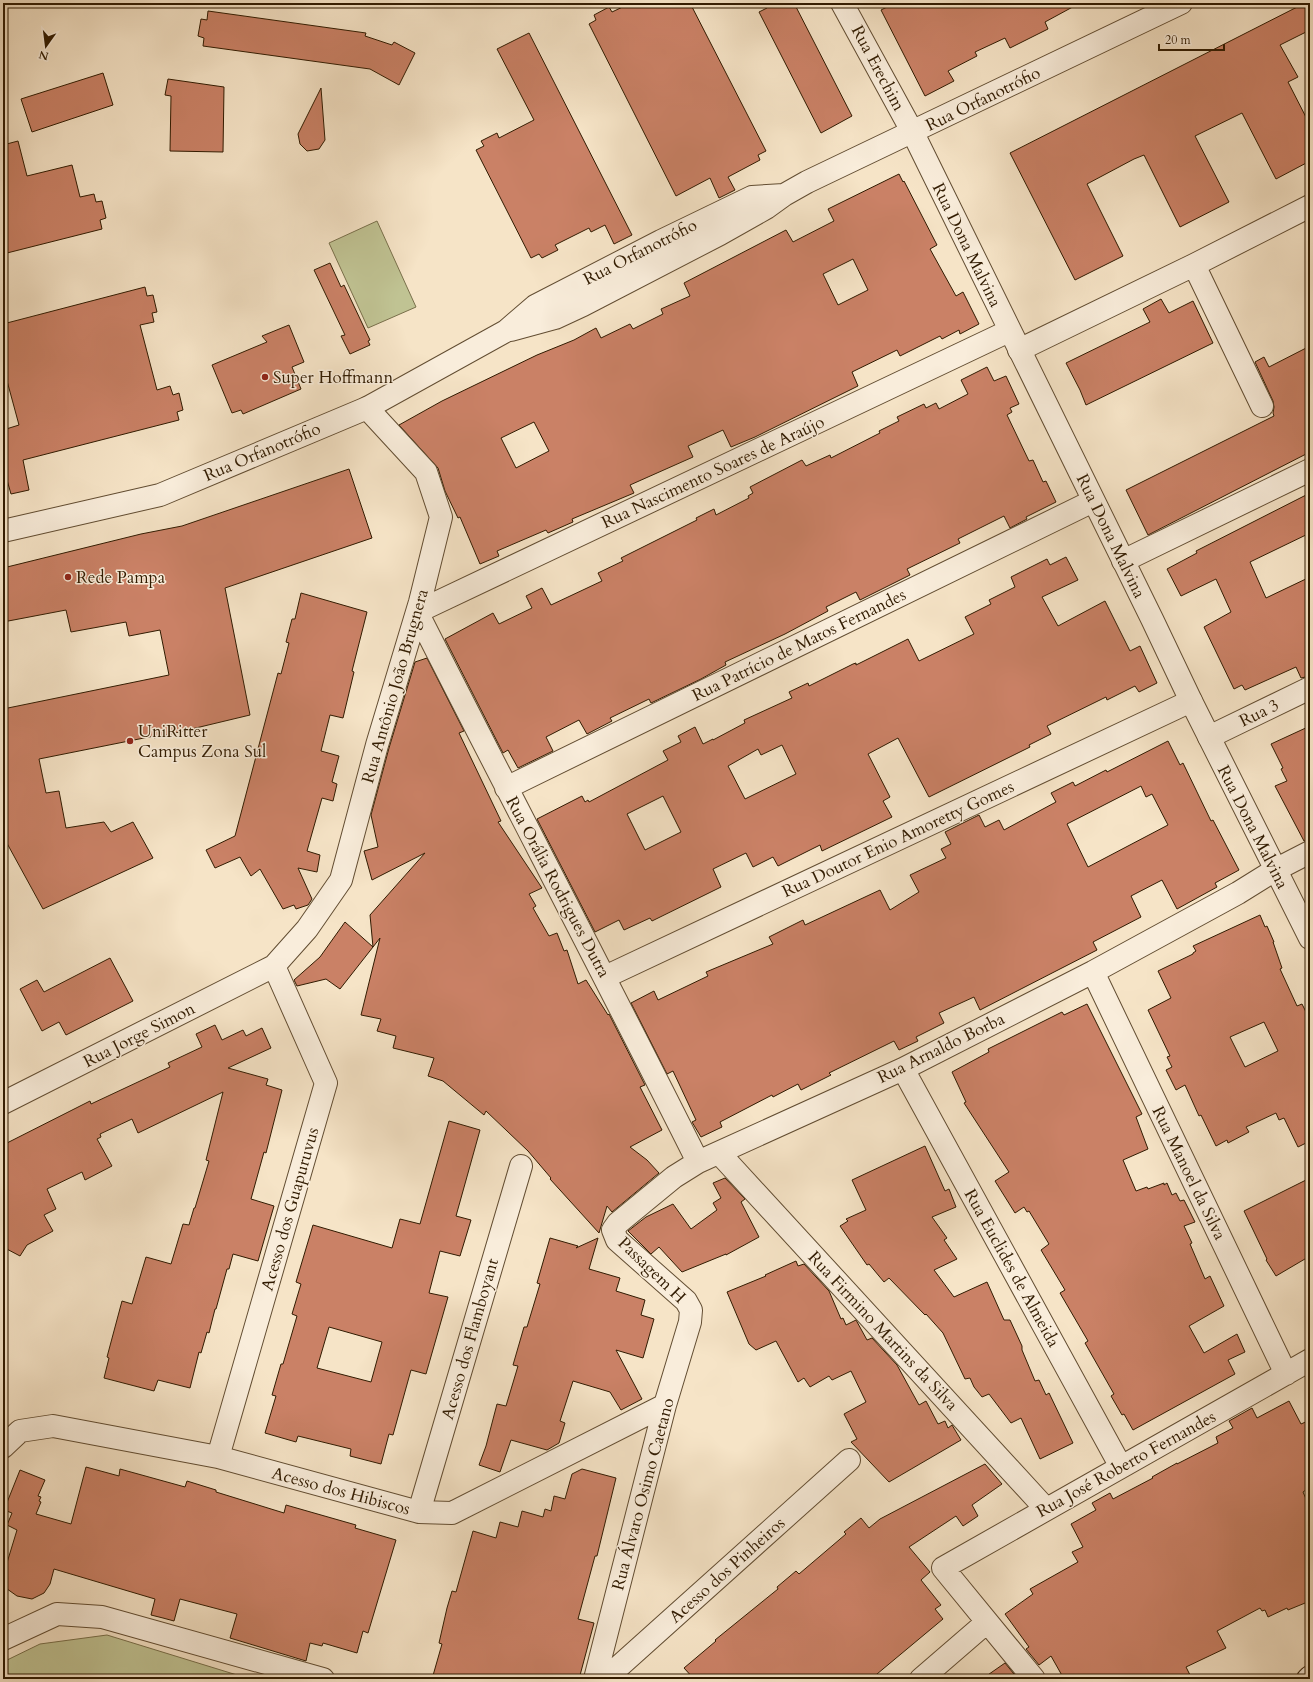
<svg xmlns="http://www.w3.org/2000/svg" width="1313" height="1682" font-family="Cardo,serif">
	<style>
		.green { fill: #c0c393; stroke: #786f4a }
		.building { fill: #ca8166; stroke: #311b01; fill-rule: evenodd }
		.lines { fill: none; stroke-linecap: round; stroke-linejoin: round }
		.minor-casing { stroke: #624d32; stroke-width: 24 }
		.tertiary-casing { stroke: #624d32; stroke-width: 24 }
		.secondary-casing { stroke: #311b01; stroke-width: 24 }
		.minor { stroke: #f9eddb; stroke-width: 22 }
		.tertiary { stroke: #f9eddb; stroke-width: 22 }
		.secondary { stroke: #f9eddb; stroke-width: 22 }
		.poi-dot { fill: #8f2418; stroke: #f9eddb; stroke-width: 1.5 }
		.labels { text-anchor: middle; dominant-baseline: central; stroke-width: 3; stroke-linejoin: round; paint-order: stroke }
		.street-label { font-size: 17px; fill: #311b01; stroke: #f9eddb }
		.poi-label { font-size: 17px; fill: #311b01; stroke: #f9eddb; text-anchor: start }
	</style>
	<rect width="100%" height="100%" fill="#f6e4c7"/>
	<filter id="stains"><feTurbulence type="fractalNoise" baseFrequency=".005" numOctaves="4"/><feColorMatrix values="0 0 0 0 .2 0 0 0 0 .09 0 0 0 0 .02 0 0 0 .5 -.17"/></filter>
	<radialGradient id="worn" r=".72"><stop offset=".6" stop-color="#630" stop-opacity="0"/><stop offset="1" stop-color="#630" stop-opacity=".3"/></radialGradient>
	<path class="green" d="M 377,221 L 416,307 L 368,328 L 329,243 Z
		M 107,1635 L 250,1679 L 3,1679 L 3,1662 L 40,1644 Z"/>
	<path class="building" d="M 631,3 L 690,3 L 766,151 L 758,155 L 760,160 L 728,177 L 735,190 L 719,198 L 710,178 L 676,196 L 589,24 L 596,20 L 594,15 L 609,7 L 612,12 Z
		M 764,3 L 794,3 L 852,116 L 821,133 L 759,12 L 767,8 Z
		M 895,3 L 1080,3 L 1045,22 L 1048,29 L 1010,48 L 1005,38 L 975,52 L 977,56 L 948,71 L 954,81 L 925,96 L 881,10 Z
		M 1305,3 L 1310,3 L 1310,30 L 1280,45 L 1298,77 L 1288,82 L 1310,125 L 1310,161 L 1276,179 L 1242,113 L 1195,136 L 1229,202 L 1180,227 L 1144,155 L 1134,159 L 1087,184 L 1123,256 L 1075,280 L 1010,153 Z
		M 208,11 L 366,33 L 365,36 L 392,45 L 394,42 L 415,53 L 399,85 L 370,69 L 203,46 L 204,38 L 198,36 L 201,19 L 207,20 Z
		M 529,33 L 632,235 L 614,244 L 605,225 L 591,232 L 589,228 L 555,245 L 558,250 L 542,258 L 539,254 L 531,258 L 476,150 L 484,146 L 481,141 L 497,133 L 499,138 L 534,120 L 497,49 Z
		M 103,73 L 113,105 L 32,132 L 21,99 Z
		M 168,79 L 224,87 L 223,152 L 170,151 L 171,96 L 165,95 Z
		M 321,88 L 325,140 L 319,149 L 307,151 L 300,144 L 298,134 Z
		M 18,141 L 27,176 L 72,165 L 80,197 L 94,194 L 96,202 L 102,201 L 106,218 L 100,220 L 102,229 L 3,254 L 3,145 Z
		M 899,174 L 903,182 L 904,181 L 937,245 L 930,249 L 956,296 L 963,292 L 979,324 L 960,334 L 959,330 L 942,339 L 940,336 L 900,356 L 897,350 L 852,372 L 858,386 L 755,437 L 731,447 L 723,430 L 688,446 L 693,457 L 630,485 L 634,493 L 572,519 L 573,522 L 548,533 L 546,530 L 497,551 L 499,556 L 480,564 L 460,517 L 458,518 L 445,491 L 438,468 L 399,425 L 442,401 L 537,355 L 574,340 L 596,328 L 601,338 L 630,324 L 633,329 L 663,314 L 661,309 L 690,296 L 684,283 L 786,230 L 793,242 L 834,221 L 828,209 ZM 853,259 L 868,290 L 838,305 L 823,274 ZM 534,422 L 549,451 L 516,468 L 501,438 Z
		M 330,263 L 341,287 L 344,285 L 370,340 L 368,341 L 370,345 L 350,354 L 341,336 L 345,335 L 314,270 Z
		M 145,287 L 147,296 L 153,295 L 157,312 L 152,313 L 154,322 L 140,325 L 157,390 L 170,386 L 173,395 L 179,393 L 183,410 L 177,412 L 179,420 L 23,460 L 29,490 L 11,494 L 3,466 L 3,430 L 19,425 L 3,366 L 3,324 Z
		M 1161,299 L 1169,313 L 1193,301 L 1213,343 L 1086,405 L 1080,390 L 1066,363 L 1150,322 L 1143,309 Z
		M 289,325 L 304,362 L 292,367 L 301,389 L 243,414 L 241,410 L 232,413 L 212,365 L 267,342 L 262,336 Z
		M 1310,346 L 1310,452 L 1148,535 L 1126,490 L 1274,416 L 1273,413 L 1274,407 L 1273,401 L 1255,362 L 1264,357 L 1269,367 Z
		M 987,367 L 994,381 L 1006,376 L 1019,404 L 1010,408 L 1012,412 L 1007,415 L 1029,461 L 1033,460 L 1043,482 L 1046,481 L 1056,502 L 1026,517 L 1027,519 L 1010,528 L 1004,516 L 958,539 L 960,543 L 907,569 L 910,575 L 860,600 L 856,592 L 826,607 L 828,611 L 785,634 L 725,662 L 726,665 L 701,679 L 651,703 L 649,699 L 610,718 L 612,721 L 587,734 L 579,720 L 546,737 L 553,751 L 518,768 L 508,750 L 503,753 L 445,639 L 493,613 L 499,624 L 532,608 L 526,596 L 542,588 L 551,605 L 602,581 L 598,573 L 623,561 L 621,558 L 697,520 L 696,518 L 714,509 L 716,515 L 749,498 L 748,496 L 753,493 L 750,487 L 802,460 L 806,466 L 830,455 L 831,458 L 880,433 L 879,431 L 899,421 L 897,417 L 924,404 L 926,408 L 936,403 L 939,409 L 968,394 L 961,380 Z
		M 349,469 L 372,538 L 225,588 L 250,715 L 154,738 L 154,736 L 39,759 L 46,793 L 59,791 L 66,828 L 104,822 L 111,832 L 133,822 L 153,858 L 43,909 L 3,836 L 3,709 L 169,675 L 160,630 L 129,636 L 126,622 L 71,632 L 66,610 L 3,622 L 3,568 L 141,534 L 182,526 Z
		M 1310,493 L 1310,533 L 1250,562 L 1266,598 L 1310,577 L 1310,676 L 1301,678 L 1296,667 L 1245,690 L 1242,685 L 1234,689 L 1204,627 L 1231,612 L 1216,579 L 1181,596 L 1167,569 L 1197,553 L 1196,551 Z
		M 1066,557 L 1078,580 L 1042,597 L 1058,626 L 1105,601 L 1130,651 L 1140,646 L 1157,683 L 1139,692 L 1135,686 L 1107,700 L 1106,697 L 1047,726 L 1051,734 L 1029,745 L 1030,747 L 929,797 L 898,738 L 868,754 L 890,797 L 883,801 L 892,817 L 822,851 L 820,845 L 778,866 L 773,857 L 753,867 L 746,853 L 713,869 L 721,887 L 652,921 L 650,918 L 624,930 L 619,920 L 595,932 L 537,819 L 582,796 L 585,802 L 588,800 L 589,802 L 668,760 L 663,751 L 681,742 L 678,736 L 695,727 L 703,744 L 713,739 L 713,740 L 745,723 L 744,720 L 792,698 L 789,692 L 808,683 L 809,686 L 853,664 L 856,663 L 856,665 L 908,639 L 919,661 L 974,634 L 965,617 L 991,604 L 989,600 L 1015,587 L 1011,577 L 1047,559 L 1050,565 ZM 782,745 L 796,774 L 745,799 L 728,766 L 758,749 L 761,755 ZM 663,796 L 681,832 L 645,850 L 627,814 Z
		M 301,593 L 367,612 L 352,671 L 354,672 L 343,718 L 330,715 L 321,751 L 339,756 L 332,782 L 337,784 L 333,801 L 322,798 L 307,851 L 320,855 L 317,872 L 298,868 L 312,899 L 308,905 L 296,909 L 294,905 L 283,909 L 260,869 L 251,876 L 240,857 L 215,868 L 206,850 L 235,836 L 278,673 L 281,674 L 289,643 L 286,642 L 292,619 L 295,619 Z
		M 427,658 L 464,731 L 459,733 L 501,821 L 498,822 L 542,888 L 529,894 L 536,906 L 533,908 L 549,936 L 557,933 L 564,951 L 567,950 L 578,984 L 586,980 L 608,1015 L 609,1014 L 645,1085 L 640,1087 L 662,1130 L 630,1147 L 647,1160 L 659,1173 L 612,1212 L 607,1206 L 599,1233 L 550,1179 L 551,1178 L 528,1151 L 486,1111 L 484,1115 L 443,1081 L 428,1076 L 434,1058 L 393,1048 L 396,1036 L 377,1031 L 381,1019 L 361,1015 L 380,938 L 373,947 L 370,915 L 425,853 L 372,880 L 364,851 L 378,847 L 371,815 L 389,748 L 415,662 Z
		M 1310,726 L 1310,840 L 1304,841 L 1275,786 L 1287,781 L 1281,769 L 1283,768 L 1271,744 Z
		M 1168,741 L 1180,765 L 1183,763 L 1211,821 L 1213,820 L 1239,870 L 1215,883 L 1217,887 L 1177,909 L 1162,880 L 1131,896 L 1141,917 L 1093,942 L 1097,950 L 980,1010 L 974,997 L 939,1013 L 944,1023 L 916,1037 L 918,1041 L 899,1050 L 894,1041 L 829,1073 L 831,1075 L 801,1090 L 798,1084 L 773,1097 L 772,1095 L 720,1122 L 722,1127 L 701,1137 L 692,1122 L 696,1120 L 673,1071 L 667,1074 L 631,1003 L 654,991 L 658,1000 L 708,976 L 706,972 L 773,944 L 769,937 L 803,920 L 805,925 L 880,890 L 890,910 L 919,892 L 910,875 L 946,858 L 941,849 L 951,844 L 945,832 L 979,815 L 985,827 L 999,820 L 1004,830 L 1056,802 L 1051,793 L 1073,782 L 1075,786 L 1106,770 L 1107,772 ZM 1141,786 L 1146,797 L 1152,794 L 1168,825 L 1088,867 L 1067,824 Z
		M 1260,915 L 1265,927 L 1267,926 L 1274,942 L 1273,942 L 1282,968 L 1280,969 L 1297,1006 L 1302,1004 L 1310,1020 L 1310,1141 L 1298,1147 L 1284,1118 L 1279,1120 L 1276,1113 L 1246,1127 L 1249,1132 L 1228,1143 L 1227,1140 L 1216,1146 L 1201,1115 L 1199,1116 L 1185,1085 L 1176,1090 L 1166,1070 L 1172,1067 L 1167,1057 L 1170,1056 L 1148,1010 L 1171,998 L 1158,971 L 1193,954 L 1193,953 L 1196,951 L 1193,946 ZM 1264,1022 L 1278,1051 L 1245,1067 L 1230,1037 Z
		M 345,922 L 373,947 L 340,989 L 326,979 L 297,986 L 294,980 L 320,957 Z
		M 110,958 L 133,1001 L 66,1035 L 59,1022 L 42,1031 L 20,989 L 37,980 L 44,992 Z
		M 1087,1004 L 1142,1114 L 1136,1117 L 1148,1149 L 1123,1160 L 1136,1191 L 1147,1187 L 1148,1189 L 1164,1183 L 1164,1185 L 1167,1183 L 1172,1195 L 1176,1193 L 1180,1201 L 1184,1200 L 1195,1222 L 1184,1226 L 1192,1243 L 1190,1244 L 1205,1279 L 1210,1276 L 1224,1306 L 1189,1326 L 1204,1353 L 1237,1334 L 1245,1352 L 1228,1360 L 1235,1374 L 1133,1430 L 1124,1414 L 1122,1415 L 1111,1396 L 1114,1394 L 1085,1343 L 1088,1341 L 1060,1293 L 1065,1290 L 1041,1250 L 1049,1244 L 1029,1211 L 1027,1212 L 1024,1207 L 1015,1213 L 995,1181 L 1009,1172 L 964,1103 L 966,1102 L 952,1072 L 989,1052 L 988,1049 L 1062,1012 L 1064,1015 Z
		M 215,1025 L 222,1040 L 243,1030 L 246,1036 L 262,1028 L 271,1048 L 228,1068 L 268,1079 L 266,1085 L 282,1090 L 266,1153 L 264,1152 L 251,1199 L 274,1206 L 258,1261 L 233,1254 L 229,1269 L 227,1269 L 216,1309 L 215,1309 L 209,1333 L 207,1332 L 201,1353 L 199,1352 L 190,1388 L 158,1380 L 154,1391 L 104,1378 L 109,1358 L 107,1357 L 122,1301 L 132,1304 L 146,1257 L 171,1264 L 183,1224 L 189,1225 L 194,1208 L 195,1208 L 209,1161 L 206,1160 L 223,1092 L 138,1133 L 132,1119 L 100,1134 L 101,1137 L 97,1139 L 112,1166 L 85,1180 L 82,1172 L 47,1189 L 56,1209 L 44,1215 L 53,1231 L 27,1245 L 20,1256 L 3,1247 L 3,1145 L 90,1101 L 91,1104 L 170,1067 L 168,1063 L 202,1047 L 196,1034 Z
		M 449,1121 L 480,1130 L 456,1216 L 471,1220 L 460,1256 L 440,1251 L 429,1293 L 448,1297 L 426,1374 L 411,1370 L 393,1435 L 389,1434 L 381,1464 L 350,1456 L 351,1449 L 298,1436 L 296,1442 L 265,1433 L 276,1396 L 272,1395 L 281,1364 L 283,1364 L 297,1316 L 292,1314 L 301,1284 L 296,1282 L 313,1225 L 392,1248 L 400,1219 L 420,1224 ZM 329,1327 L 382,1342 L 371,1382 L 317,1368 Z
		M 925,1146 L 945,1191 L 949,1189 L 956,1207 L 932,1217 L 947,1238 L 944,1240 L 957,1259 L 934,1270 L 954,1297 L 987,1282 L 1004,1320 L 1010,1320 L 1022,1346 L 1022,1350 L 1035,1381 L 1039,1380 L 1046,1395 L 1049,1393 L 1073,1443 L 1040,1459 L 1021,1418 L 1011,1423 L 989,1394 L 982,1397 L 974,1387 L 970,1378 L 965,1379 L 943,1333 L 926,1314 L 925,1315 L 889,1278 L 884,1282 L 869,1264 L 867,1265 L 840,1226 L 848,1221 L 846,1219 L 866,1210 L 852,1180 Z
		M 725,1178 L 745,1199 L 741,1202 L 759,1237 L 726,1255 L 726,1254 L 682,1272 L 659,1247 L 651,1254 L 628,1231 L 646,1217 L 673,1204 L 691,1229 L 717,1210 L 713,1203 L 721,1198 L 713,1183 Z
		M 1310,1178 L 1310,1256 L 1276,1276 L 1266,1260 L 1267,1259 L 1244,1211 Z
		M 550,1238 L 578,1246 L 576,1248 L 598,1238 L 589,1269 L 620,1278 L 616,1291 L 645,1300 L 641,1315 L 654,1319 L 643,1358 L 616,1350 L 642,1399 L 621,1410 L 610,1392 L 573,1381 L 560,1421 L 565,1423 L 559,1443 L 547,1450 L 511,1440 L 500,1472 L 479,1465 L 486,1446 L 497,1404 L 506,1406 L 518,1366 L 513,1365 L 524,1327 L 527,1327 L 540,1284 L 537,1283 Z
		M 796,1261 L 798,1266 L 804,1264 L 829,1291 L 841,1319 L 843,1318 L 846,1325 L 856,1320 L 867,1340 L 872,1338 L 897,1365 L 919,1405 L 926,1401 L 938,1424 L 945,1421 L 948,1428 L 952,1425 L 961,1440 L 889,1482 L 851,1442 L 857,1439 L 844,1414 L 866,1402 L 851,1371 L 832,1380 L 829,1376 L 810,1387 L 804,1378 L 798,1382 L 776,1341 L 756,1350 L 749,1344 L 727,1292 L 766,1276 L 765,1275 Z
		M 1289,1401 L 1301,1424 L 1310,1420 L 1310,1487 L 1303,1492 L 1310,1508 L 1310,1601 L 1288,1610 L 1287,1608 L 1268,1617 L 1265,1610 L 1262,1611 L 1260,1608 L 1217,1631 L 1226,1648 L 1186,1667 L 1192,1679 L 1064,1679 L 1051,1656 L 1039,1665 L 1026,1649 L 1029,1647 L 1005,1614 L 1033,1594 L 1030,1589 L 1078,1562 L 1072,1552 L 1083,1547 L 1071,1524 L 1096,1510 L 1092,1503 L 1110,1493 L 1113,1499 L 1153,1478 L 1152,1477 L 1177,1463 L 1177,1464 L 1218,1443 L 1216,1437 L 1233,1428 L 1229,1421 L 1252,1408 L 1257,1418 Z
		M 985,1464 L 1002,1484 L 972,1505 L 978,1516 L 963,1526 L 956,1516 L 909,1547 L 930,1572 L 921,1580 L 941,1605 L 935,1609 L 943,1619 L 871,1679 L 694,1679 L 684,1668 L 716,1641 L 715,1640 L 778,1589 L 777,1587 L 796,1571 L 799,1574 L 846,1534 L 844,1532 L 861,1518 L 869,1528 L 880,1519 Z
		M 86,1467 L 119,1476 L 120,1469 L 185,1487 L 187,1481 L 216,1490 L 216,1492 L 284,1513 L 286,1505 L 356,1525 L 355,1528 L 396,1540 L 368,1633 L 363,1631 L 357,1653 L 323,1643 L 322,1646 L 310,1643 L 306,1661 L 230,1638 L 237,1614 L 180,1599 L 174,1621 L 163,1618 L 151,1615 L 155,1599 L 54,1569 L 50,1584 L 44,1593 L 32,1599 L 17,1596 L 3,1586 L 3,1565 L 6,1566 L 17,1530 L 7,1525 L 12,1513 L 4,1510 L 20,1470 L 45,1480 L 38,1496 L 41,1497 L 39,1501 L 41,1502 L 36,1514 L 71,1524 Z
		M 582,1469 L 616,1478 L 597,1556 L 595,1556 L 578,1619 L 594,1623 L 579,1679 L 432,1679 L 442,1644 L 439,1643 L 447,1608 L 452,1591 L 456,1592 L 473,1531 L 496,1538 L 500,1522 L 518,1527 L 522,1511 L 543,1517 L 545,1509 L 551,1511 L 554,1496 L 565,1499 L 572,1474 Z
		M 1005,1663 L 1018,1679 L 982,1679 Z"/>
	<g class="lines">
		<defs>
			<path id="minor" d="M 1194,265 L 1262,406
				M 1019,350 L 1194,265 L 1310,206
				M 1123,561 L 1310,470
				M 1209,737 L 1310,688
				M 506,788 L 1093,501
				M 1093,972 L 1286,1374
				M 605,977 L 1191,701
				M 903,1069 L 1121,1467
				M 3,1103 L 274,966 L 307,929 L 341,880 L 377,745 L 420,602 L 441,517 L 426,472 L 367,408
				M 720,1154 L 1046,1509
				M 698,1162 C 606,978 510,796 417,612 L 1009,331
				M 3,1447 L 20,1431 L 53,1426 L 218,1457 L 419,1512 L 452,1513 L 665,1405
				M 218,1457 L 326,1083 L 274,966
				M 419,1512 L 521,1166
				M 3,1639 L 57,1614 L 102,1617 L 323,1679
				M 595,1679 L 665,1405 L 690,1322 L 691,1310 L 686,1301 L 617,1240 L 613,1230 L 618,1223 L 674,1177 L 698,1162 L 903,1069 L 1093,972 L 1238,893 L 1275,870 L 1310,852
				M 605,1679 L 849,1460
				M 921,1679 L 987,1622
				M 1034,1679 L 943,1568 L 1310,1360"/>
			<path id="tertiary" d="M 842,3 L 913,133 L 1152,619 L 1191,701 L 1310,938
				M 511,330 L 555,318 L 583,305 L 720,234 L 766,208 L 784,195 L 807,182 L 1181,3
				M 3,531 L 160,495 L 367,408 L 506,331 L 535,306 L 661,241 L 752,197 L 784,195"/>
			<path id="secondary" d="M 1308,1679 L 1310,1677"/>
		</defs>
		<use href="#minor" class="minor-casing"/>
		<use href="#tertiary" class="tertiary-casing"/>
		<use href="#secondary" class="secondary-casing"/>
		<use href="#minor" class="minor"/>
		<use href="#tertiary" class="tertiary"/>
		<use href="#secondary" class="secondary"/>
	</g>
	<g class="poi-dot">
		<circle cx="265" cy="377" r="4"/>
		<circle cx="68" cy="577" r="4"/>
		<circle cx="130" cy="741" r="4"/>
	</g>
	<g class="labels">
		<g class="street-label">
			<text transform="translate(878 68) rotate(62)">Rua Erechim</text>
			<text transform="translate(983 99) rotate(-26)">Rua Orfanotrófio</text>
			<text transform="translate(967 245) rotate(64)">Rua Dona Malvina</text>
			<text transform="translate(640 252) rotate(-27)">Rua Orfanotrófio</text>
			<text transform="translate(262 452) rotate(-23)">Rua Orfanotrófio</text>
			<text transform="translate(713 472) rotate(-25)">Rua Nascimento Soares de Araújo</text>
			<text transform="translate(1111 536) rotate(64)">Rua Dona Malvina</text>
			<text transform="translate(799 645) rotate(-26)">Rua Patrício de Matos Fernandes</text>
			<text transform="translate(395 686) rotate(-74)">Rua Antônio João Brugnera</text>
			<text transform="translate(1259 713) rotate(-26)">Rua 3</text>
			<text transform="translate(1253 827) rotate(63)">Rua Dona Malvina</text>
			<text transform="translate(898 839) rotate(-25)">Rua Doutor Enio Amoretty Gomes</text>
			<text transform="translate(558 887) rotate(62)">Rua Orália Rodrigues Dutra</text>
			<text transform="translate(139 1035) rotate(-27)">Rua Jorge Simon</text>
			<text transform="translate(941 1048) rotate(-26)">Rua Arnaldo Borba</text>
			<text transform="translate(1189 1173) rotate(64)">Rua Manoel da Silva</text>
			<text transform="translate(290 1209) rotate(-74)">Acesso dos Guapuruvus</text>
			<text transform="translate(1012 1268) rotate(61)">Rua Euclides de Almeida</text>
			<text transform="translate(652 1270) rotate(44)">Passagem H</text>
			<text transform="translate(883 1331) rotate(47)">Rua Firmino Martins da Silva</text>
			<text transform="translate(470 1339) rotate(-74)">Acesso dos Flamboyant</text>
			<text transform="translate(1126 1464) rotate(-29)">Rua José Roberto Fernandes</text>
			<text transform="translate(341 1491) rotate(15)">Acesso dos Hibiscos</text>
			<text transform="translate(643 1494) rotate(-75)">Rua Álvaro Osimo Caetano</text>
			<text transform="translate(727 1570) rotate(-42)">Acesso dos Pinheiros</text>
		</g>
		<g class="poi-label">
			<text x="273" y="377">Super Hoffmann</text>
			<text x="76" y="577">Rede Pampa</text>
			<text x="138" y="731">UniRitter<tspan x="138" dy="20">Campus Zona Sul</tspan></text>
		</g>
	</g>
	<rect width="1313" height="1682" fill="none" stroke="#f6e4c7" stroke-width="16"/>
	<rect x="4" y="4" width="1305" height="1674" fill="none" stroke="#311b01" stroke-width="2"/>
	<rect x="8" y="8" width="1297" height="1666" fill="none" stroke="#311b01"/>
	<g transform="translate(46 46) rotate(194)" stroke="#f9eddb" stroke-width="3" paint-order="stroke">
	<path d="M0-3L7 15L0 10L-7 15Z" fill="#311b01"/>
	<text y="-6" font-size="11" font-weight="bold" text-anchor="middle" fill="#311b01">N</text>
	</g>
	<path d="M1159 44v6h65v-6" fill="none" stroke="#311b01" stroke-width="2"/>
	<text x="1165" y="44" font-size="12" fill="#311b01" stroke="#f9eddb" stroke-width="3" paint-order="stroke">20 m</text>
	<rect width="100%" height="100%" filter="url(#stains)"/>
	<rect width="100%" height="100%" fill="url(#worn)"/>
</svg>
